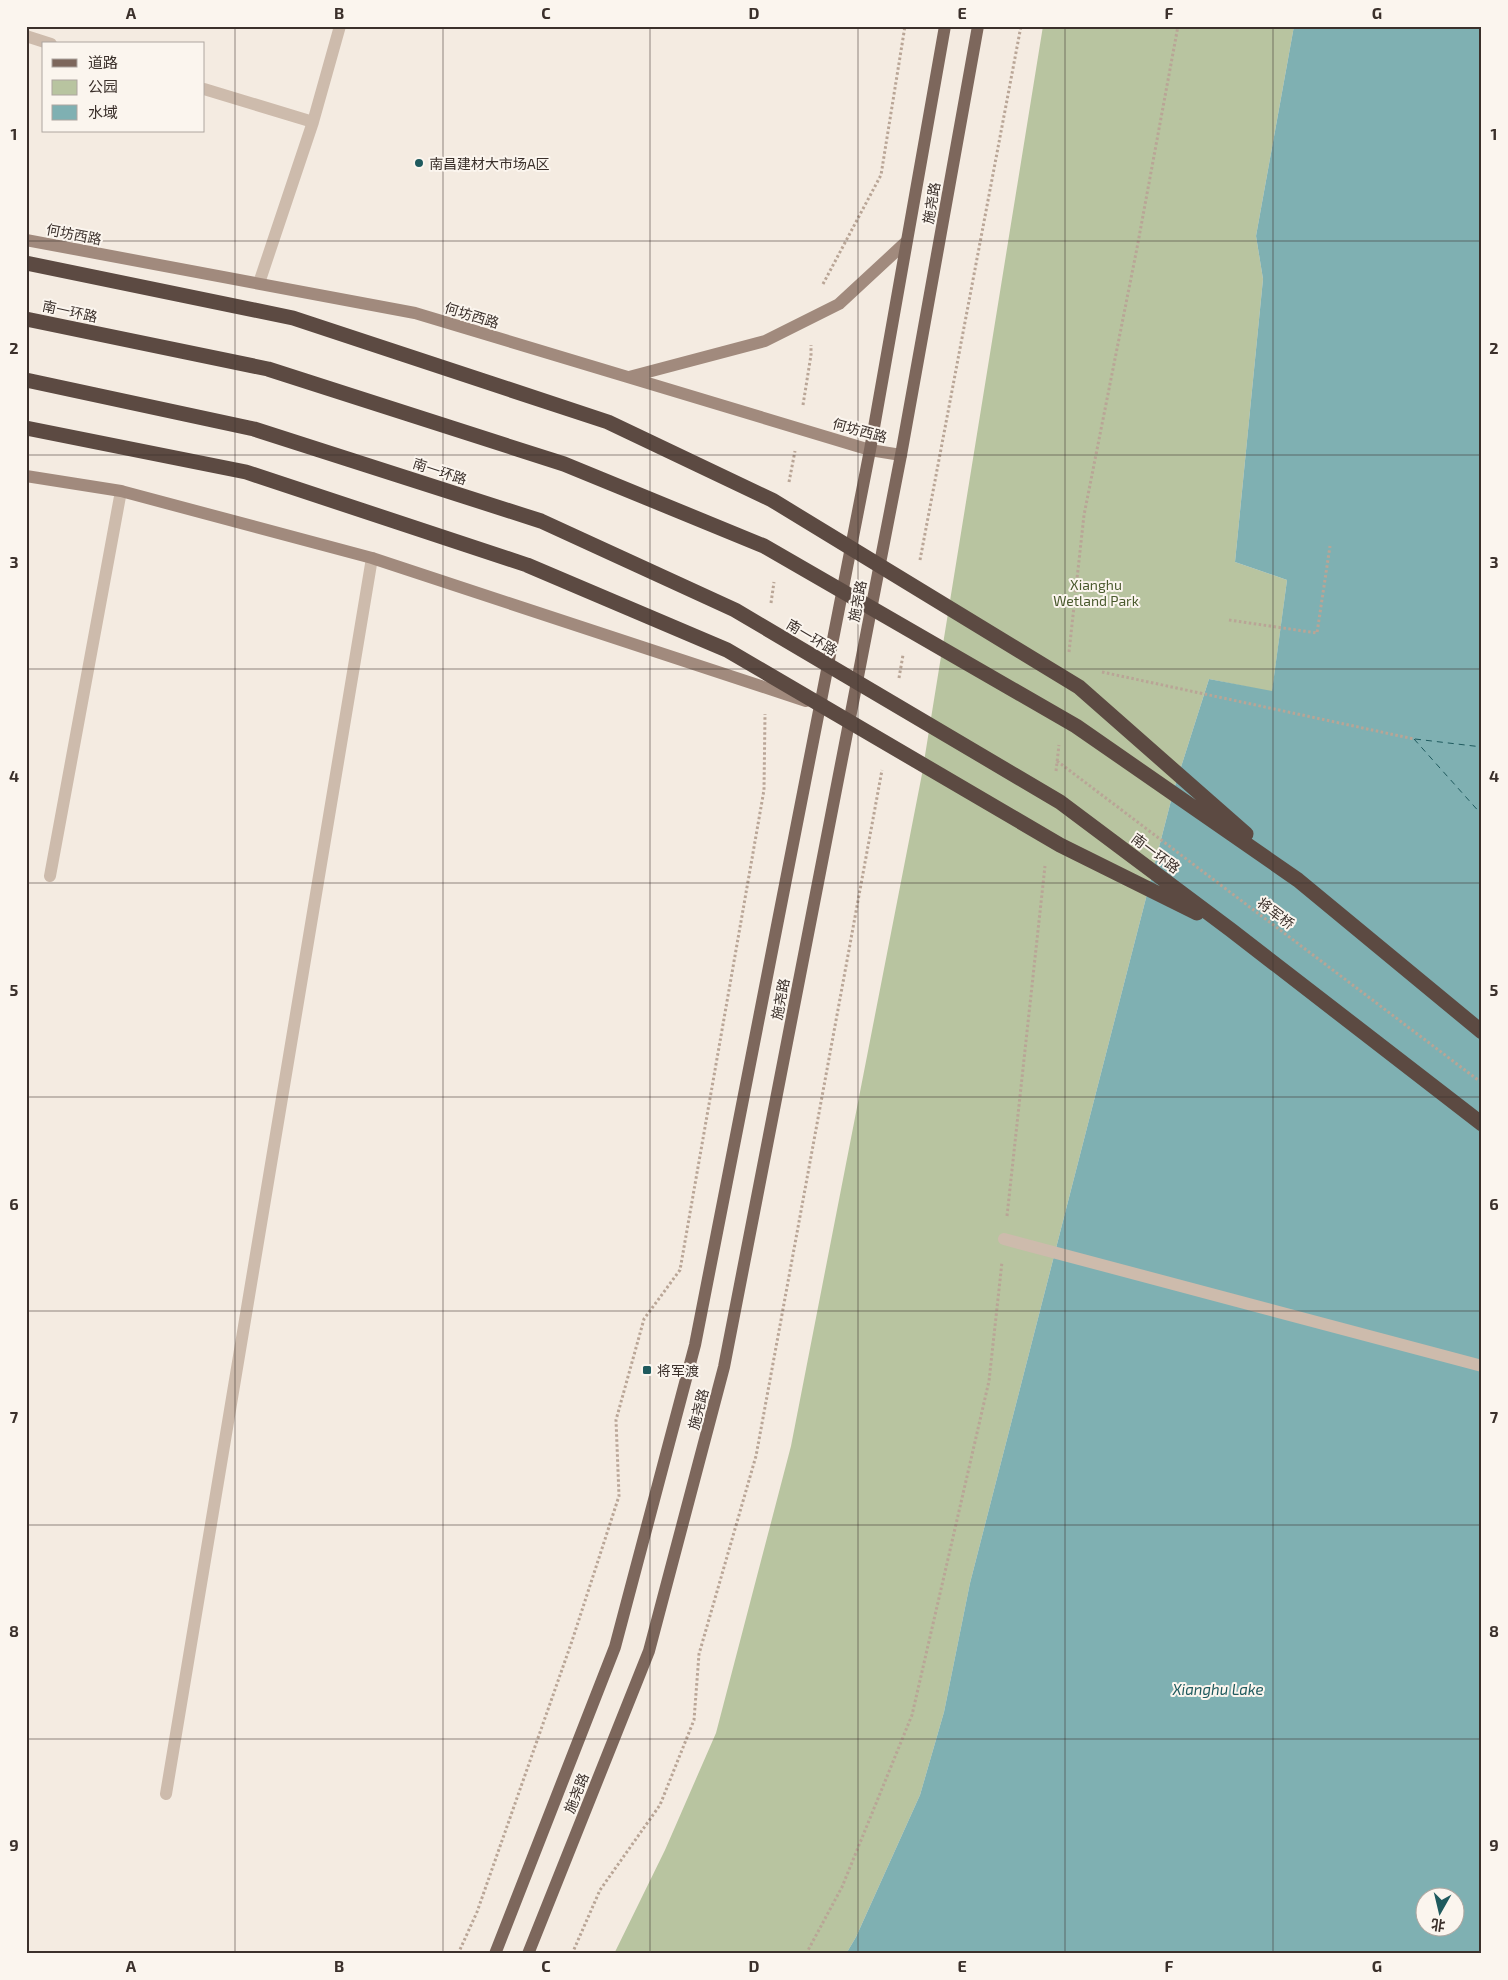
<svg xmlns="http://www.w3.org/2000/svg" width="1508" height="1980" font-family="'Exo 2','Noto Sans SC',sans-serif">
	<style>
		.green { fill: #b8c4a0 }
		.water { fill: #7fb0b2; fill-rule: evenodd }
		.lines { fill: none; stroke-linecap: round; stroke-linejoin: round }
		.ferry { stroke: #1f5a5e; stroke-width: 1; stroke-dasharray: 6 5; stroke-linecap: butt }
		.path { stroke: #b9a596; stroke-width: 3; stroke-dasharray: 2.5 2.5; stroke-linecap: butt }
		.lane { stroke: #cdbbac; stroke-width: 12 }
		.street { stroke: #cdbbac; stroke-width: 12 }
		.secondary { stroke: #a18a7d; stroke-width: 12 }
		.primary { stroke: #7d675c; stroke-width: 12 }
		.highway { stroke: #5c4a42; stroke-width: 15 }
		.grid { fill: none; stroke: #3b302b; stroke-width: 1; stroke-opacity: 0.55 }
		.poi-dot { fill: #1f5a5e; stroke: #fbf5ee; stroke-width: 2 }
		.labels { text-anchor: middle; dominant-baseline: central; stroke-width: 4; stroke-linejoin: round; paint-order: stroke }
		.poi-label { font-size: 14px; fill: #3b302b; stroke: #fbf5ee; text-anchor: start }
		.street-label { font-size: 14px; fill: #3b302b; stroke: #fbf5ee }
		.park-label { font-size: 14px; fill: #4a5a2e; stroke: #fbf5ee }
		.water-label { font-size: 15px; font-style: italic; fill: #1f5a5e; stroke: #fbf5ee }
		.neatline { fill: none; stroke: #3b302b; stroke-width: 2 }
		.grid-label { font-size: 16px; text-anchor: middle; font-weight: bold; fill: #3b302b }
	</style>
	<rect width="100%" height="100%" fill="#f4ebe1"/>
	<path class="green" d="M 1043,26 L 1294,26 L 1256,236 L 1263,279 L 1235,562 L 1287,580 L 1272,692 L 1209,679 L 1174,789 L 970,1583 L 944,1712 L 920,1795 L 856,1937 L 846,1954 L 614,1954 L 665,1850 L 716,1733 L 791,1446 L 922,774 Z"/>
	<path class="water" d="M 1294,26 L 1482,26 L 1482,1954 L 846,1954 L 856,1937 L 920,1795 L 944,1712 L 970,1583 L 1174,789 L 1209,679 L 1272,691 L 1287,580 L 1235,562 L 1263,279 L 1256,236 ZM 1426,1898 L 1456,1898 L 1456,1928 L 1426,1928 Z"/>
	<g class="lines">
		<path class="ferry" d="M 1414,739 L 1482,815
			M 1415,739 L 1482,747"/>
		<path class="path" d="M 823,284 L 881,175 L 905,26
			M 803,405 L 811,355 L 811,345
			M 789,482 L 795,451
			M 920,560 L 1021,26
			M 771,603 L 774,582
			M 1229,620 L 1317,633 L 1330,546
			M 1069,652 L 1084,515 L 1137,248 L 1178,26
			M 1102,672 L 1414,739
			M 899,678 L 903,655
			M 1057,761 L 1482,1083
			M 1056,771 L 1059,745
			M 1007,1216 L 1045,866
			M 458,1954 L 477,1912 L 572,1641 L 619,1496 L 616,1420 L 644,1319 L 680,1270 L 764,790 L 765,714
			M 572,1954 L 600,1890 L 660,1805 L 694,1720 L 699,1654 L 756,1456 L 882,770
			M 806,1954 L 842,1887 L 912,1715 L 989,1381 L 1002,1262"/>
		<path class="lane" d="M 26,36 L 51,44
			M 204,89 L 313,122
			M 259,283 L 313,122 L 340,26
			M 50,876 L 121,491
			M 166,1794 L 372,558"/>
		<path class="street" d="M 1004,1239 L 1482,1366"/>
		<path class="secondary" d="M 26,240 L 415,313 L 870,450 L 901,455
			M 629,377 L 765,341 L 839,304 L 906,242
			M 26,476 L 121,491 L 372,558 L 806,701"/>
		<path class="primary" d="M 495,1954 L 615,1647 L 695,1345 L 870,450 L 945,26
			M 528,1954 L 649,1651 L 724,1367 L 901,455 L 978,26"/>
		<path class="highway" d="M 26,263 L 293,318 L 608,422 L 772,500 L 1079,687 L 1246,834
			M 26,319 L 268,369 L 564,464 L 764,546 L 1076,726 L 1298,880 L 1482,1032
			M 26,380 L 254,429 L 541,521 L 735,610 L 1060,802 L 1231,930 L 1482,1124
			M 26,428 L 246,472 L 527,565 L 727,650 L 1060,845 L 1197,913"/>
	</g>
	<path class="grid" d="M 235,26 L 235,1954M 443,26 L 443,1954M 650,26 L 650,1954M 858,26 L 858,1954M 1065,26 L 1065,1954M 1273,26 L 1273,1954M 26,241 L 1482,241M 26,455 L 1482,455M 26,669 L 1482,669M 26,883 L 1482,883M 26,1097 L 1482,1097M 26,1311 L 1482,1311M 26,1525 L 1482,1525M 26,1739 L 1482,1739"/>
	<g class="poi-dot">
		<circle cx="419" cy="163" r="5"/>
		<rect x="642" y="1365" width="10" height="10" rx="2.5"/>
	</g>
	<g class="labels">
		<g class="poi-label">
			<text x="429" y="163">南昌建材大市场A区</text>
			<text x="657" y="1370">将军渡</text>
		</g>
		<g class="street-label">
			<text transform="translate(931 203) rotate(-80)">施尧路</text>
			<text transform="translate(74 234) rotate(11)">何坊西路</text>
			<text transform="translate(70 311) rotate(12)">南一环路</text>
			<text transform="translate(472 315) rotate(17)">何坊西路</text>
			<text transform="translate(860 430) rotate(15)">何坊西路</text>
			<text transform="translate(440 471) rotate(18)">南一环路</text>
			<text transform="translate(857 601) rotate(-79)">施尧路</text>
			<text transform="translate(812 637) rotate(31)">南一环路</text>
			<text transform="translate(1156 853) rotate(37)">南一环路</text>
			<text transform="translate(1276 913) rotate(37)">将军桥</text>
			<text transform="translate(780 999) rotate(-79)">施尧路</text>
			<text transform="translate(698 1409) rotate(-75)">施尧路</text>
			<text transform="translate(576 1793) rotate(-68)">施尧路</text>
		</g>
		<g class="park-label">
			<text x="1096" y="584">Xianghu<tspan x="1096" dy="16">Wetland Park</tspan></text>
		</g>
		<g class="water-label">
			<text x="1218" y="1689">Xianghu Lake</text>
		</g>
	</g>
	<rect width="1508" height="1980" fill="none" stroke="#fbf5ee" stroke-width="55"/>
	<rect x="42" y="42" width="162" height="90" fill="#fbf5ee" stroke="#aea6a0"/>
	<rect x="52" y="59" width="25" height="8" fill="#7d675c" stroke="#aea6a0"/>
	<text x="88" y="68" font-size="15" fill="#3b302b">道路</text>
	<rect x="52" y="80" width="25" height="15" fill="#b8c4a0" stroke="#aea6a0"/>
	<text x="88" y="92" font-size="15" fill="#3b302b">公园</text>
	<rect x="52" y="105" width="25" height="15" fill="#7fb0b2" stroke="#aea6a0"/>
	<text x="88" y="118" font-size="15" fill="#3b302b">水域</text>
	<g transform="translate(1440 1912) rotate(188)"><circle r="24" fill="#fbf5ee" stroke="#aea6a0"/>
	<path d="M0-4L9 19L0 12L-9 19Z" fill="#1f5a5e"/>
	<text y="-8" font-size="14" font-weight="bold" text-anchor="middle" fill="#3b302b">北</text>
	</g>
	<rect x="28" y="28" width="1452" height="1924" class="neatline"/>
	<g class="grid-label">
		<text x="131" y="19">A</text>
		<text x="339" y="19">B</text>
		<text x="546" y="19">C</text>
		<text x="754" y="19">D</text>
		<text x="962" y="19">E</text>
		<text x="1169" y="19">F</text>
		<text x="1377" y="19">G</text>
		<text x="14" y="140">1</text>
		<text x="1494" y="140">1</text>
		<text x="14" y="354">2</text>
		<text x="1494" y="354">2</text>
		<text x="14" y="568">3</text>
		<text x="1494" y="568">3</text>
		<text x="14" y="782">4</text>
		<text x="1494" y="782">4</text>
		<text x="14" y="996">5</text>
		<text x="1494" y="996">5</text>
		<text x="14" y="1210">6</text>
		<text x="1494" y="1210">6</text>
		<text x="14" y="1423">7</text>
		<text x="1494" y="1423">7</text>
		<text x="14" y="1637">8</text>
		<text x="1494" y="1637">8</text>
		<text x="14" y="1851">9</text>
		<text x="1494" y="1851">9</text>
		<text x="131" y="1972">A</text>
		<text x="339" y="1972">B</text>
		<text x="546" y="1972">C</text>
		<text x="754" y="1972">D</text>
		<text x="962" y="1972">E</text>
		<text x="1169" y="1972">F</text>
		<text x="1377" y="1972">G</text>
	</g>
</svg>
